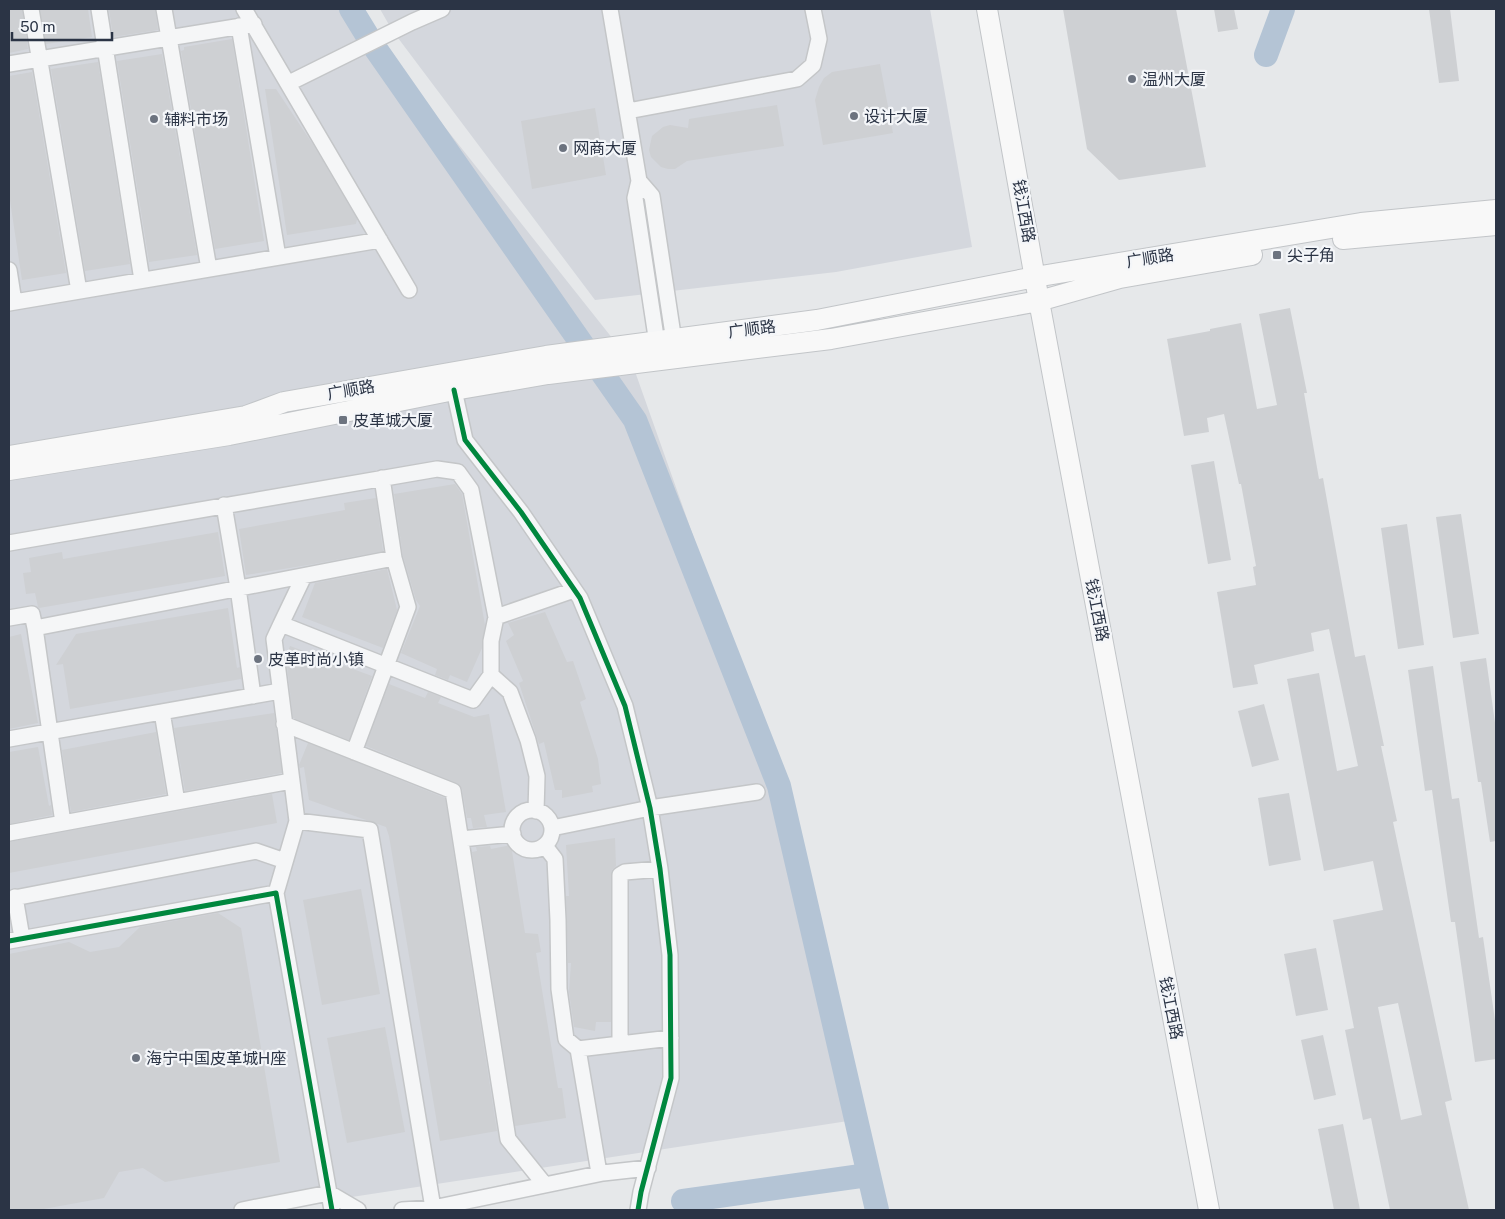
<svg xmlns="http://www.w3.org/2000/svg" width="1505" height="1219" font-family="'Public Sans','Noto Sans SC',sans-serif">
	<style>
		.built { fill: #d4d7dd }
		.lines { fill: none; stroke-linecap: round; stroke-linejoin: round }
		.river { stroke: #b4c4d5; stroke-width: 24 }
		.building { fill: #ced0d3; fill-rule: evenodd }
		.minor-casing { stroke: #c4c6c8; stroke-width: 18 }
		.major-casing { stroke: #c2c5c8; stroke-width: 22 }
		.minor { stroke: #f5f6f7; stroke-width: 15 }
		.major { stroke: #f8f8f8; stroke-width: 20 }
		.cycleway-casing { stroke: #f4f6f9; stroke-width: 8 }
		.cycleway { stroke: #00873e; stroke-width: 5 }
		.poi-dot { fill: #6c737f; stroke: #f4f6f9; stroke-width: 2 }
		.labels { text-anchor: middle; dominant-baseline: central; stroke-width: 4.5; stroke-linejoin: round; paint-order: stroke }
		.poi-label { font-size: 16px; fill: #2b3445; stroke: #f4f6f9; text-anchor: start }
		.street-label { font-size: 16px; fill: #2b3445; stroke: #f4f6f9 }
	</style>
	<rect width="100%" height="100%" fill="#e6e8ea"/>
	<path class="built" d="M 9,9 L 351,9 L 632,363 L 777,773 L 848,1121 L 267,1210 L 9,1210 Z
		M 380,9 L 930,9 L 972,247 L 836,272 L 595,300 L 392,30 Z"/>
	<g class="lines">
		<path class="river" d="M 351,9 L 373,45 L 635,420 L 779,786 L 877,1210
			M 1266,55 L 1283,9
			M 683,1201 L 868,1175"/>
	</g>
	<path class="building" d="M 9,9 L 22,9 L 28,49 L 9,53 Z
		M 40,9 L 88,9 L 92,37 L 46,44 Z
		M 109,9 L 155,9 L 158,30 L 113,37 Z
		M 1063,9 L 1176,9 L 1206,167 L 1119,180 L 1087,149 Z
		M 1214,9 L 1234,9 L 1238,29 L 1218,32 Z
		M 1429,9 L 1450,9 L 1459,81 L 1439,83 Z
		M 232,39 L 264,241 L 215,249 L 181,51 L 184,50 L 184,47 Z
		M 162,54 L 197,255 L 149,262 L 117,61 Z
		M 98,62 L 130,264 L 85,271 L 51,69 Z
		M 880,64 L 893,133 L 823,145 L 815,100 L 819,87 L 824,78 L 832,72 Z
		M 32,72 L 66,273 L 22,280 L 9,194 L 9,76 Z
		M 265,89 L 276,89 L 314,146 L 357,219 L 356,224 L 287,235 Z
		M 777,105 L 784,146 L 687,161 L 675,169 L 668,169 L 661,167 L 651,157 L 649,150 L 652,136 L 663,127 L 670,125 L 688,128 L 689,119 Z
		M 595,108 L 606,175 L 532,189 L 521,121 Z
		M 1290,308 L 1307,393 L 1304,393 L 1319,479 L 1323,478 L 1355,657 L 1365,655 L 1384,746 L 1381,746 L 1397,821 L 1393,822 L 1452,1100 L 1445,1102 L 1469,1210 L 1390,1210 L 1371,1118 L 1363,1120 L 1345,1030 L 1354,1028 L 1333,920 L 1383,910 L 1373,861 L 1324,871 L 1287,679 L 1319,673 L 1337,771 L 1358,766 L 1329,629 L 1311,633 L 1314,651 L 1254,665 L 1258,684 L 1233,688 L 1217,592 L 1256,585 L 1253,567 L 1256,566 L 1241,484 L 1239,484 L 1224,414 L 1207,418 L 1209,432 L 1184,436 L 1167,339 L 1210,331 L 1210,329 L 1241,323 L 1257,409 L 1277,405 L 1259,314 ZM 1398,1003 L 1422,1115 L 1401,1120 L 1378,1007 Z
		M 1214,461 L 1231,560 L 1208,564 L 1191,465 Z
		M 455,484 L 462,494 L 485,625 L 482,648 L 467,682 L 450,675 L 448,680 L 435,675 L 437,669 L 401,653 L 420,606 L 416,600 L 403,556 L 394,494 Z
		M 376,498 L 383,551 L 314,564 L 246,575 L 239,529 L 345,510 L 344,503 Z
		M 1461,514 L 1479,634 L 1453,638 L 1436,517 Z
		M 1407,524 L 1424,645 L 1398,649 L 1381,528 Z
		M 218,532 L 225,576 L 39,608 L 38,607 L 35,593 L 26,594 L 23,573 L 31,572 L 29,558 L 62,552 L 63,559 Z
		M 387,569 L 397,610 L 383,648 L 302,617 L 315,583 Z
		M 228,608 L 237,668 L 240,667 L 241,679 L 70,709 L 63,664 L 56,665 L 76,634 Z
		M 545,612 L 567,662 L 573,661 L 586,699 L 580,702 L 598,759 L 601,784 L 592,786 L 593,792 L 562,798 L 562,790 L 555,790 L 544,742 L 539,744 L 519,683 L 523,681 L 506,641 L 514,635 L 508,623 Z
		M 21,634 L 38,723 L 9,729 L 9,637 Z
		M 290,646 L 372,676 L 349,740 L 293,718 L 286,657 Z
		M 1486,658 L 1496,730 L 1496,841 L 1490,842 L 1481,782 L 1478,782 L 1460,662 Z
		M 1433,666 L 1452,799 L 1459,798 L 1479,938 L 1483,937 L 1496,1027 L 1496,1059 L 1475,1062 L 1455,922 L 1451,922 L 1432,790 L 1425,791 L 1408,670 Z
		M 389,684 L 425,698 L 428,692 L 441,697 L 438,703 L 474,717 L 489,714 L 506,812 L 484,815 L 487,827 L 473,828 L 471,818 L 467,818 L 462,789 L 457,783 L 366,746 Z
		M 1264,704 L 1279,760 L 1252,767 L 1238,711 Z
		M 274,713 L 282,773 L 185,791 L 174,728 Z
		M 156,732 L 166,794 L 71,812 L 62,750 Z
		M 308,743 L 445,798 L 497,1131 L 440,1141 L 389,836 L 386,827 L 309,800 L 304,767 L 300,768 L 299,765 Z
		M 38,747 L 49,806 L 51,805 L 52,815 L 9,824 L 9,752 Z
		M 1289,793 L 1301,860 L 1269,866 L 1258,798 Z
		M 272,794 L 277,823 L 9,873 L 9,842 Z
		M 615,838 L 616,866 L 612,870 L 611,875 L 611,1022 L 596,1022 L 595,1031 L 574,1027 L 569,992 L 571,963 L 568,963 L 566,896 L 569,896 L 566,845 Z
		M 511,845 L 525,933 L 538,934 L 541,952 L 536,953 L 558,1088 L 562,1088 L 566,1118 L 515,1126 L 472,852 L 477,851 L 476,847 L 490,846 L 491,849 Z
		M 361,889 L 380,994 L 322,1005 L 303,900 Z
		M 218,913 L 241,928 L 280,1162 L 165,1182 L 143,1168 L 119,1172 L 104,1198 L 38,1210 L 9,1210 L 9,954 L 69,942 L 90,952 L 119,947 L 140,927 Z
		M 1316,948 L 1328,1010 L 1296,1016 L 1284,954 Z
		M 385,1027 L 405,1132 L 347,1143 L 327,1038 Z
		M 1323,1035 L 1336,1095 L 1314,1100 L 1301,1040 Z
		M 1343,1124 L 1360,1210 L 1334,1210 L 1318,1129 Z"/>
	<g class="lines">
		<defs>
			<path id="minor" d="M 31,9 L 79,291
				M 99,9 L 142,280
				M 164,9 L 209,269
				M 244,9 L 409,290
				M 610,9 L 639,181 L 635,198 L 658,350
				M 239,26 L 278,257
				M 9,64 L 254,24
				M 289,83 L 412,22 L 442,9
				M 628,111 L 797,79 L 813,65 L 819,39 L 813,9
				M 639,181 L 652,196 L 675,348
				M 9,270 L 14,302
				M 9,303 L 380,240
				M 454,390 L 465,440 L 521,512 L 580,598 L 625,706 L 650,808 L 660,869 L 670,955 L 671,1078 L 641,1192 L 638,1210
				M 224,505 L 238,588 L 253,696
				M 9,543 L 437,469 L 458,472 L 471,490 L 496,617
				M 9,618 L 32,614 L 35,628 L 394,558
				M 281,624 L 304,576
				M 35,628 L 63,823
				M 491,675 L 510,692 L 528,740 L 537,776 L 536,811
				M 162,712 L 177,802
				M 284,724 L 453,791 L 508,1139 L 545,1185
				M 9,739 L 280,691
				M 354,752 L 408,607 L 394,558 L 382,478
				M512 830a20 20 0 1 1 40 0a20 20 0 1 1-40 0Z
				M 297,821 L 370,830 L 433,1208
				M 552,828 L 650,808 L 757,792
				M 9,833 L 291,781
				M 461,839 L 513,834
				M 545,846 L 555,859 L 558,920 L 559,989 L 566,1039 L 578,1049 L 599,1173
				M 15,897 L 22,938
				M 9,899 L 256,851 L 285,861
				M 9,941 L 276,893
				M 620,1043 L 620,875 L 625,872 L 660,869
				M 578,1049 L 671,1038
				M 242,1210 L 329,1193 L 358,1210
				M 332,1210 L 276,893 L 297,821 L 274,639 L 281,624 L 473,700 L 491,675 L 491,641 L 496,617 L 574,590
				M 402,1210 L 433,1208 L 603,1173 L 648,1168"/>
			<path id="major" d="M 987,9 L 1039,301 L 1209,1210
				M 1343,239 L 1496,225
				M 9,456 L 246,416 L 284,402 L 546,356 L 817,320 L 1035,277 L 1361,223 L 1496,210
				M 9,470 L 229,435 L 454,390 L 548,374 L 831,339 L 1039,301 L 1120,278 L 1252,255"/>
		</defs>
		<use href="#minor" class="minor-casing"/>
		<use href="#major" class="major-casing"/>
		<use href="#minor" class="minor"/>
		<use href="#major" class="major"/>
		<defs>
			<path id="cycleway" d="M 454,390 L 465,440 L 521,512 L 580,598 L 625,706 L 650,808 L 660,869 L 670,955 L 671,1078 L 641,1192 L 638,1210
				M 9,941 L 276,893 L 332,1210"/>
		</defs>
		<use href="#cycleway" class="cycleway-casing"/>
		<use href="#cycleway" class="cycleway"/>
	</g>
	<g class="poi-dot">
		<circle cx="1132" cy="79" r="5"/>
		<circle cx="854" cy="116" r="5"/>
		<circle cx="154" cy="119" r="5"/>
		<circle cx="563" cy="148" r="5"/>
		<rect x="1272" y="250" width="10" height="10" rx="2.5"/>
		<rect x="338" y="415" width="10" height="10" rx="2.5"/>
		<circle cx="258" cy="659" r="5"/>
		<circle cx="136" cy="1058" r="5"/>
	</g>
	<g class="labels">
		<g class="poi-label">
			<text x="1142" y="79">温州大厦</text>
			<text x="864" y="116">设计大厦</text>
			<text x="164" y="119">辅料市场</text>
			<text x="573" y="148">网商大厦</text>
			<text x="1287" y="255">尖子角</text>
			<text x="353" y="420">皮革城大厦</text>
			<text x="268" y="659">皮革时尚小镇</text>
			<text x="146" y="1058">海宁中国皮革城H座</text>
		</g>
		<g class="street-label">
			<text transform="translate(1024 211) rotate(80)">钱江西路</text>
			<text transform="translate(1150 258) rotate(-9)">广顺路</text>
			<text transform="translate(752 329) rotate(-7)">广顺路</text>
			<text transform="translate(351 390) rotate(-10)">广顺路</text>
			<text transform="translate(1097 610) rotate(79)">钱江西路</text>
			<text transform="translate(1171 1008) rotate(79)">钱江西路</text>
		</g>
	</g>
	<rect width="1505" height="1219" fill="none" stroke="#2b3445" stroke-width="20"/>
	<path d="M12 32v8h100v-8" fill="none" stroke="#2b3445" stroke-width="2.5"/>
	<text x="20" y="32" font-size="15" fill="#2b3445" stroke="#f4f6f9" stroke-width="4" paint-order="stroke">50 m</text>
</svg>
